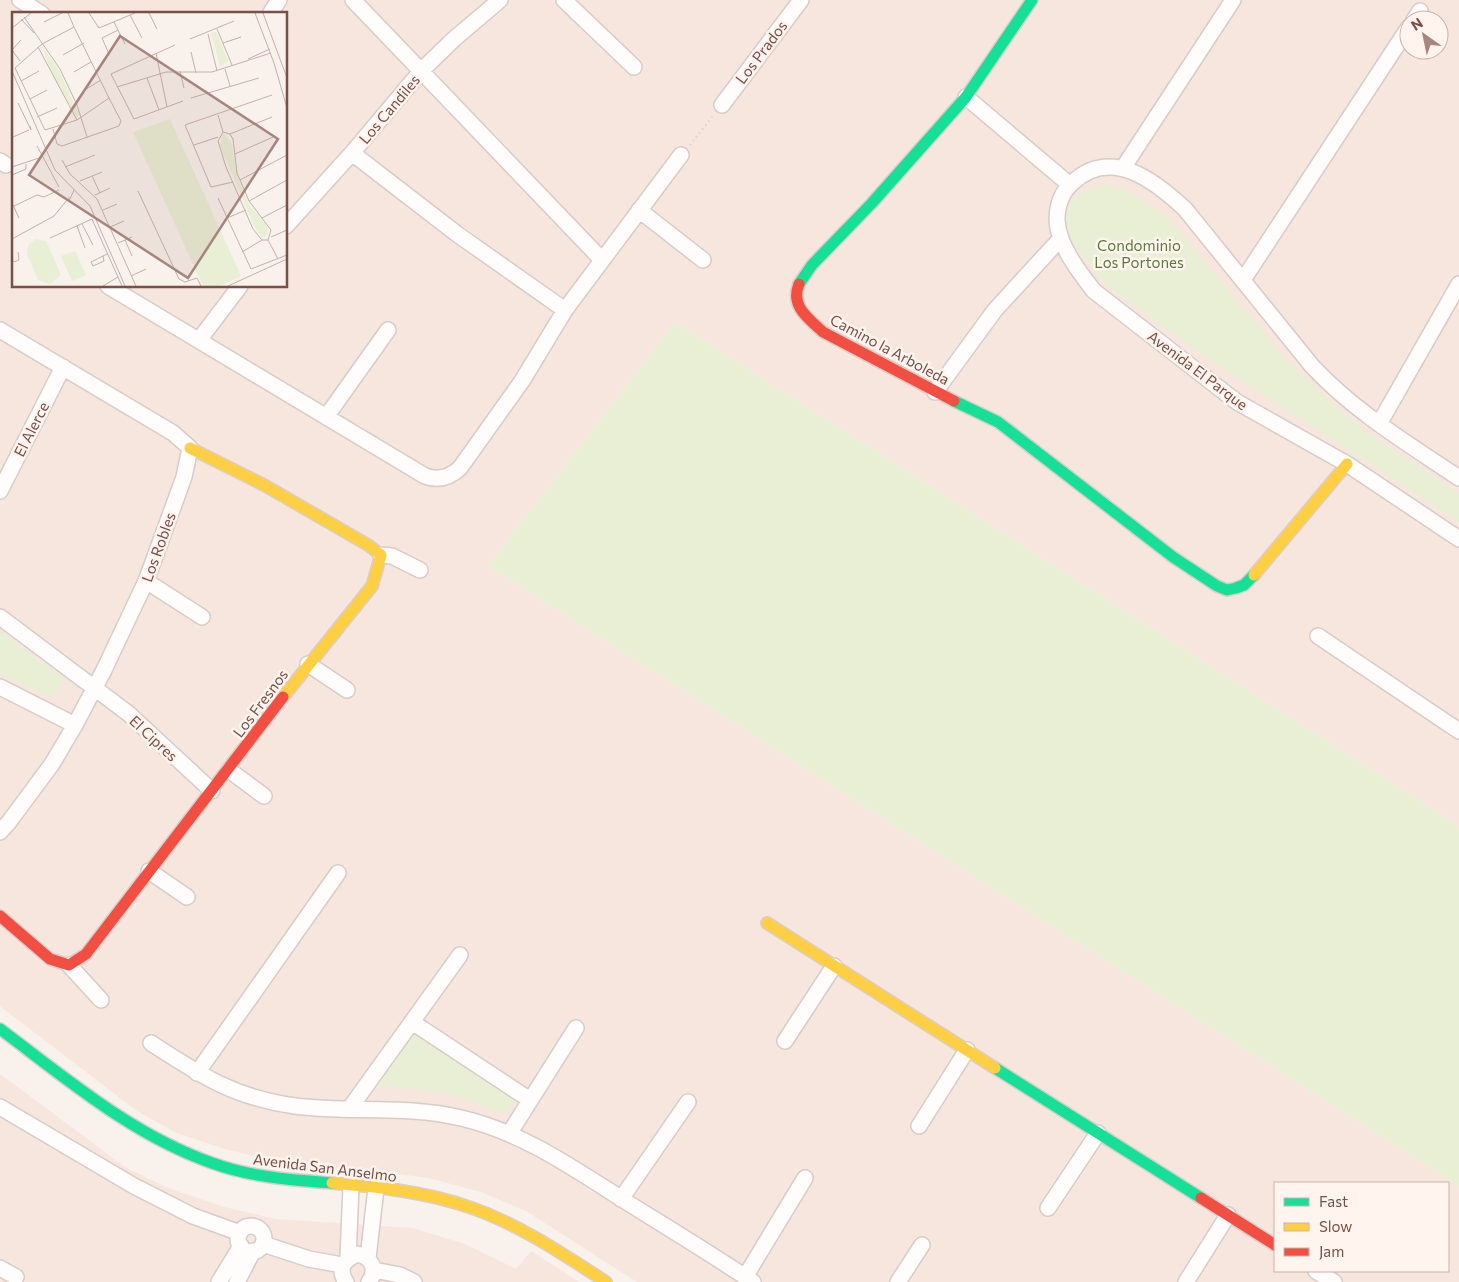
<svg xmlns="http://www.w3.org/2000/svg" width="1459" height="1282" font-family="Commissioner,sans-serif">
	<style>
		.residential { fill: #f6e6dd; fill-rule: evenodd }
		.green { fill: #e9efd5 }
		.lines { fill: none; stroke-linecap: round; stroke-linejoin: round }
		.street-casing { stroke: #d7ccc8; stroke-width: 18 }
		.fast-casing { stroke: #d9cec9; stroke-width: 14 }
		.slow-casing { stroke: #d9cec9; stroke-width: 14 }
		.jam-casing { stroke: #d9cec9; stroke-width: 14 }
		.path { stroke: #dcd0cd; stroke-width: 2.5; stroke-dasharray: 1 4; stroke-linecap: butt }
		.street { stroke: #fefdfc; stroke-width: 15 }
		.fast { stroke: #16e098; stroke-width: 11 }
		.slow { stroke: #ffcf43; stroke-width: 11 }
		.jam { stroke: #f24e42; stroke-width: 11 }
		.labels { text-anchor: middle; dominant-baseline: central; stroke-width: 5; stroke-linejoin: round; paint-order: stroke }
		.street-label { font-size: 15px; fill: #7b4f47; stroke: #fff5ee }
		.park-label { font-size: 15px; fill: #5b7b3c; stroke: #fff5ee }
		.inset-road { fill: none; stroke: #c6b0aa; stroke-width: 1 }
		.view { fill: #a5857e; fill-opacity: 0.15; stroke: #a5857e; stroke-width: 2.5 }
		.inset-edge { fill: none; stroke: #7b4f47; stroke-width: 2.5 }
	</style>
	<rect width="100%" height="100%" fill="#f8f1ec"/>
	<path class="residential" d="M 0,0 L 1459,0 L 1459,826 L 675,322 L 488,566 L 1459,1186 L 1459,1282 L 637,1282 L 526,1211 L 481,1192 L 429,1178 L 376,1171 L 278,1162 L 225,1149 L 177,1133 L 137,1111 L 0,1006 ZM 14,14 L 286,14 L 286,286 L 14,286 ZM 1409,20 L 1439,20 L 1439,50 L 1409,50 ZM 1275,1183 L 1448,1183 L 1448,1271 L 1275,1271 Z
		M 0,1074 L 125,1167 L 168,1188 L 224,1207 L 275,1219 L 412,1228 L 465,1244 L 516,1269 L 531,1251 L 579,1282 L 0,1282 Z"/>
	<path class="green" d="M 1105,185 L 1124,189 L 1170,219 L 1292,366 L 1366,432 L 1459,493 L 1459,522 L 1207,358 L 1105,285 L 1078,251 L 1069,235 L 1066,219 L 1068,208 L 1076,196 L 1088,189 Z
		M 675,322 L 1459,826 L 1459,1186 L 488,566 Z
		M 0,631 L 65,679 L 53,698 L 0,674 Z
		M 413,1032 L 516,1098 L 506,1115 L 455,1095 L 411,1088 L 372,1085 Z"/>
	<g class="lines">
		<defs>
			<path id="street" d="M 20,0 L 42,14
				M 353,0 L 602,260
				M 564,0 L 634,67
				M 270,14 L 279,0
				M 1414,20 L 1420,11
				M 966,97 L 1070,185
				M 722,105 L 801,0
				M 352,153 L 457,234 L 565,310
				M 0,161 L 6,165
				M 1123,168 L 1233,0
				M 639,210 L 703,260
				M 286,226 L 352,153 L 422,70 L 454,39 L 500,0
				M 1243,280 L 1409,27
				M 108,286 L 425,476 C 438,481 449,478 460,468 L 522,381 L 565,310 L 681,155
				M 0,330 L 173,433 L 190,448 L 184,477 L 146,581 L 104,670 L 75,725 L 52,764 L 9,822 L 0,832
				M 199,340 L 240,286
				M 935,392 L 995,310 L 1061,238
				M 326,417 L 388,330
				M 1379,424 L 1459,284
				M 1459,478 C 1407,443 1355,412 1312,366 L 1185,209 C 1155,181 1111,146 1072,183 C 1061,193 1057,205 1057,220 C 1058,245 1079,272 1094,291 L 1237,402 L 1347,464 L 1459,539
				M 0,491 L 63,367
				M 381,555 L 392,556 L 420,570
				M 146,581 L 202,617
				M 0,617 L 129,714 L 212,791
				M 1318,636 L 1459,731
				M 308,664 L 347,690
				M 0,687 L 75,725
				M 229,770 L 264,796
				M 149,871 L 187,897
				M 69,965 L 101,1000
				M 412,1022 L 530,1100
				M 785,1041 L 834,966
				M 151,1043 C 200,1075 235,1098 295,1106 C 350,1113 406,1105 461,1118 C 522,1132 573,1168 625,1201 C 668,1228 711,1254 753,1282
				M 197,1073 L 338,873
				M 0,1107 L 134,1186 L 193,1216 L 240,1233
				M 350,1108 L 460,955
				M 919,1126 L 967,1050
				M 509,1134 L 576,1028
				M 621,1199 L 688,1102
				M 1048,1208 L 1098,1133
				M238 1239a13 13 0 1 1 26 0a13 13 0 1 1-26 0Z
				M 263,1244 L 309,1259 L 342,1265
				M 348,1258 L 351,1186
				M 368,1258 L 376,1188
				M 0,1268 L 16,1277
				M 374,1270 L 400,1275 L 414,1282
				M 1316,1271 L 1334,1282
				M 745,1277 L 805,1178
				M 219,1282 L 241,1246
				M 237,1282 L 253,1251
				M 346,1282 C 337,1269 344,1260 357,1254 C 372,1257 378,1270 369,1282
				M 898,1282 L 922,1245
				M 1186,1282 L 1228,1215"/>
			<path id="fast" d="M 799,284 L 812,265 L 872,203 L 966,97 L 1032,0
				M 954,401 L 998,422 L 1173,557 L 1217,586 L 1227,590 L 1236,588 L 1244,585 L 1254,575
				M 0,1029 C 67,1079 132,1135 212,1163 C 250,1177 292,1180 332,1183
				M 995,1068 L 1201,1198"/>
			<path id="slow" d="M 190,448 L 264,485 L 368,545 L 381,555 L 372,586 L 283,697
				M 1254,575 L 1347,464
				M 767,923 L 995,1068
				M 332,1183 C 379,1187 427,1192 472,1208 C 520,1225 563,1254 606,1282"/>
			<path id="jam" d="M 799,284 C 790,306 808,318 823,332 L 954,401
				M 0,916 L 50,959 L 69,965 L 86,954 L 283,697
				M 1201,1198 L 1275,1245"/>
		</defs>
		<use href="#street" class="street-casing"/>
		<use href="#fast" class="fast-casing"/>
		<use href="#slow" class="slow-casing"/>
		<use href="#jam" class="jam-casing"/>
		<path class="path" d="M 690,145 L 713,116"/>
		<use href="#street" class="street"/>
		<use href="#fast" class="fast"/>
		<use href="#slow" class="slow"/>
		<use href="#jam" class="jam"/>
	</g>
	<g class="labels">
		<g class="street-label">
			<text transform="translate(761 52) rotate(-53)">Los Prados</text>
			<text transform="translate(389 109) rotate(-50)">Los Candiles</text>
			<text transform="translate(890 349) rotate(28)">Camino la Arboleda</text>
			<text transform="translate(1198 370) rotate(37)">Avenida El Parque</text>
			<text transform="translate(31 429) rotate(-63)">El Alerce</text>
			<text transform="translate(158 547) rotate(-70)">Los Robles</text>
			<text transform="translate(260 703) rotate(-53)">Los Fresnos</text>
			<text transform="translate(154 738) rotate(43)">El Cipres</text>
			<text transform="translate(325 1167) rotate(7)">Avenida San Anselmo</text>
		</g>
		<g class="park-label">
			<text x="1139" y="245">Condominio<tspan x="1139" dy="17">Los Portones</tspan></text>
		</g>
	</g>
	<g transform="translate(12 12)">
		<rect width="275" height="275" fill="#f8f1ec"/>
		<path d="M 204,20 L 216,49 L 208,55 L 199,21 ZM 30,34 L 46,57 L 67,102 L 64,104 L 39,60 ZM 158,107 L 229,264 L 208,274 L 191,274 L 121,120 ZM 211,121 L 219,130 L 226,167 L 237,193 L 254,212 L 256,222 L 252,226 L 244,218 L 214,148 L 208,133 ZM 24,227 L 34,229 L 49,263 L 38,272 L 26,268 L 15,242 L 16,233 ZM 63,239 L 74,263 L 60,269 L 49,244 Z" fill="#e9efd5"/>
		<path class="inset-road" d="M 56,1 L 62,15M 77,1 L 87,16 L 123,1M 137,1 L 145,17M 243,1 L 262,51 L 275,96M 251,1 L 275,66M 118,3 L 130,26M 12,5 L 48,57 L 65,93 L 75,125M 9,7 L 22,21M 32,10 L 50,1M 102,10 L 113,32M 62,15 L 97,86 L 65,108 L 33,118 L 3,56 L 30,32 ZM 0,16 L 19,1M 205,17 L 220,53M 196,22 L 205,59M 178,27 L 222,9M 211,31 L 229,25M 163,33 L 99,62 L 122,107 L 171,89M 26,35 L 65,108M 179,40 L 184,61M 144,41 L 155,95M 97,42 L 90,26 L 106,18M 51,43 L 72,31M 236,47 L 258,37M 8,49 L 0,38 L 9,28M 213,57 L 218,74M 0,59 L 43,158 L 78,194 L 113,274M 168,59 L 172,76M 62,60 L 79,50M 135,66 L 147,98M 9,69 L 27,59M 105,75 L 154,60 L 200,60 L 259,41M 71,79 L 89,68M 179,86 L 247,66M 18,87 L 35,78M 6,91 L 19,118 L 18,114M 206,103 L 211,120M 25,105 L 45,96M 41,117 L 45,132 L 50,134 L 107,114 L 109,109 L 97,86M 211,120 L 206,129 L 214,155 L 241,217 L 250,228 L 256,228M 211,120 L 218,122 L 221,127 L 225,161 L 237,189 L 259,218 L 256,228M 218,122 L 260,105M 1,125 L 17,118M 182,133 L 206,125M 25,134 L 47,175M 223,142 L 261,125M 50,148 L 58,162 L 85,187 L 124,274M 0,155 L 30,145M 53,155 L 83,143M 0,163 L 14,157 L 14,152M 80,164 L 88,181M 228,168 L 275,143M 68,169 L 90,160M 221,170 L 199,175 L 173,113 L 260,83M 126,179 L 167,267 L 173,270 L 185,266 L 189,274M 83,183 L 98,176M 57,185 L 57,189 L 62,178M 206,186 L 239,257 L 275,243M 237,189 L 275,168M 0,191 L 7,206M 0,195 L 25,183 L 32,185 L 47,178M 91,198 L 105,192M 215,206 L 234,198M 250,206 L 275,193M 70,212 L 81,233M 65,214 L 73,236M 98,215 L 112,209M 259,225 L 275,218M 38,226 L 80,207 L 110,274M 0,227 L 42,204 L 55,188M 113,228 L 120,244M 256,228 L 266,247M 106,231 L 120,225M 230,240 L 250,228M 91,244 L 92,249 L 81,254 L 79,250 L 95,242M 0,247 L 2,250 L 7,248 L 6,240M 119,264 L 134,257M 91,274 L 106,265M 216,274 L 275,247"/>
		<path class="view" d="M 108,24 L 266,127 L 176,266 L 17,163 Z"/>
		<rect width="275" height="275" class="inset-edge"/>
	</g>
	<rect x="1274" y="1182" width="175" height="90" fill="#fff5ee" stroke="#cab3ab"/>
	<rect x="1284" y="1198" width="25" height="8" fill="#16e098" stroke="#cab3ab"/>
	<text x="1319" y="1207" font-size="15" fill="#7b4f47">Fast</text>
	<rect x="1284" y="1223" width="25" height="8" fill="#ffcf43" stroke="#cab3ab"/>
	<text x="1319" y="1232" font-size="15" fill="#7b4f47">Slow</text>
	<rect x="1284" y="1248" width="25" height="8" fill="#f24e42" stroke="#cab3ab"/>
	<text x="1319" y="1257" font-size="15" fill="#7b4f47">Jam</text>
	<g transform="translate(1424 35) rotate(327)"><circle r="24" fill="#fff5ee" stroke="#cab3ab"/>
	<path d="M0-4L9 19L0 12L-9 19Z" fill="#a78881"/>
	<text y="-8" font-size="14" font-weight="bold" text-anchor="middle" fill="#7b4f47">N</text>
	</g>
</svg>
